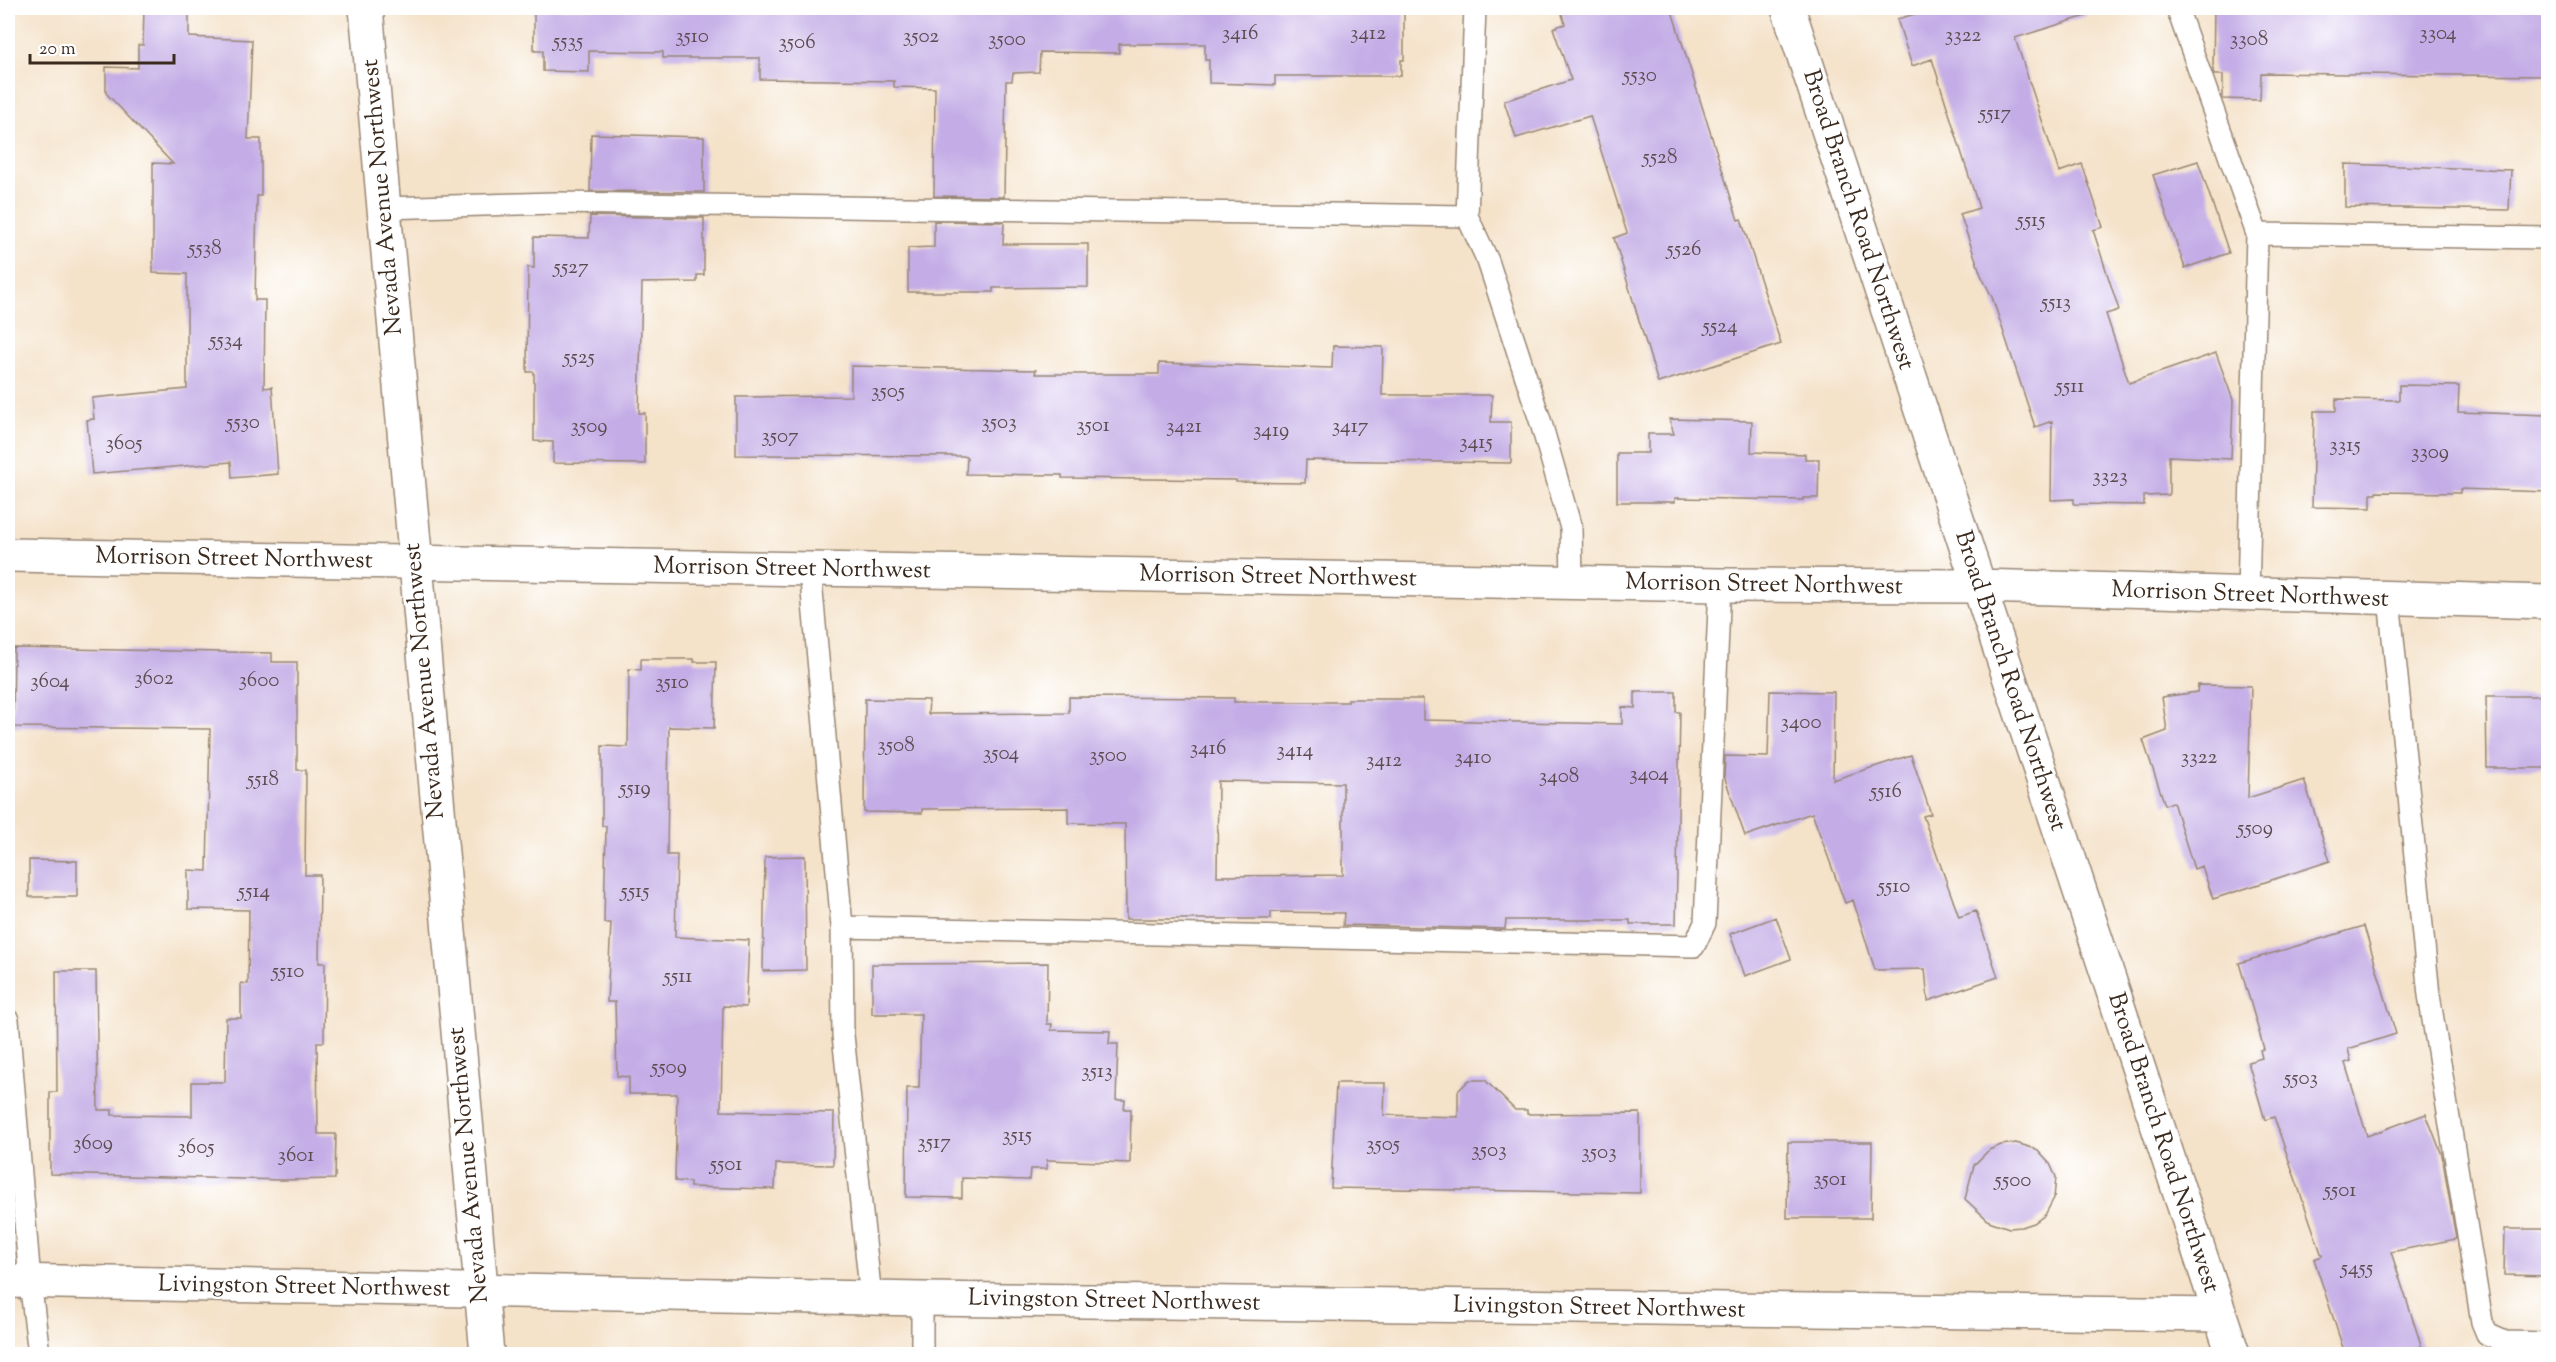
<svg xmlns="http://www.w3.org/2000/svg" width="2556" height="1362" font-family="'Sorts Mill Goudy',serif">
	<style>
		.building { fill: #c4ade6; fill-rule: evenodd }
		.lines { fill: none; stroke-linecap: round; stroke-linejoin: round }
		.lane-casing { stroke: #988674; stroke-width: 24 }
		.street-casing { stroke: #988674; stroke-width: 36 }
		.secondary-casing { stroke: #988674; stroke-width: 36 }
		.lane { stroke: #fff; stroke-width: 21 }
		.street { stroke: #fff; stroke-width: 33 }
		.secondary { stroke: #fff; stroke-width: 33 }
		.labels { text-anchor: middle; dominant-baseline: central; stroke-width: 5; stroke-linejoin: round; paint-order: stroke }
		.number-label { font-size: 21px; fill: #5d4b50 }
		.street-label { font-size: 24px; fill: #3b2a1e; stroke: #fff }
	</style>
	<rect width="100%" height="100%" fill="#fff"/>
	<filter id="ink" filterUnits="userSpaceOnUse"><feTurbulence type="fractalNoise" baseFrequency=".0167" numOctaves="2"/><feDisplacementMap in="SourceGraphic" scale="12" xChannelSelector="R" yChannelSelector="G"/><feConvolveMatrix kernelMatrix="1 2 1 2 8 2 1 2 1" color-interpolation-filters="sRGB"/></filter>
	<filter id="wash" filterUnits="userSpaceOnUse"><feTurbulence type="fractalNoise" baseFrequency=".008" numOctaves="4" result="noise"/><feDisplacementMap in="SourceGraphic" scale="24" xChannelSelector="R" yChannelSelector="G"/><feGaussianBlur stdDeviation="1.35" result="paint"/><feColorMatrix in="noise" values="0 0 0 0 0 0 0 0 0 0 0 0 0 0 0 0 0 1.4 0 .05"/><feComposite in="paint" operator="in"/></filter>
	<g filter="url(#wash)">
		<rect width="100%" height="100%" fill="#f4e2c9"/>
		<g id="blocks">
			<path class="building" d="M 144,8 L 189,8 L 189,37 L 252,40 L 248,139 L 261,139 L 261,196 L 257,196 L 255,300 L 265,300 L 264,388 L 272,387 L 278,474 L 232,478 L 231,462 L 92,474 L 87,420 L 94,419 L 92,398 L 187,389 L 187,274 L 153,273 L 153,163 L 173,164 L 106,93 L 106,67 L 138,68 L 138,45 L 143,45 Z
				M 534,8 L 1404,8 L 1404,60 L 1401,60 L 1401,76 L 1275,76 L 1275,85 L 1209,83 L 1209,60 L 1205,60 L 1205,44 L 1119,44 L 1119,53 L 1040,52 L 1039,72 L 1013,73 L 1012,81 L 1006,81 L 1004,197 L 934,196 L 935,88 L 894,87 L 894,81 L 760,79 L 760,58 L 663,58 L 663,52 L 589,51 L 589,72 L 543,71 L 543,51 L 534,51 Z
				M 1560,8 L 1671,8 L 1738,220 L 1741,219 L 1781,344 L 1658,383 L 1614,238 L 1627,233 L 1590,116 L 1516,138 L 1504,101 L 1571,80 L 1553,28 L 1565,24 Z
				M 1937,8 L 2084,8 L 2086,16 L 2015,38 L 2059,172 L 2082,164 L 2103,227 L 2093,230 L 2119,310 L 2106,314 L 2129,383 L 2216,353 L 2233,400 L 2231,459 L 2169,456 L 2169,495 L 2144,496 L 2144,505 L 2074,504 L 2074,499 L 2051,500 L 2052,421 L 2035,427 L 1992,297 L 1981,275 L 1960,214 L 1979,208 L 1932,59 L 1912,66 L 1897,19 Z
				M 2214,8 L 2548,8 L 2548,76 L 2261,73 L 2260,100 L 2223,99 L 2223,75 L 2214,75 L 2213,70 Z
				M 591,134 L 704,137 L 704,192 L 590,191 Z
				M 2198,161 L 2229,253 L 2185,268 L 2153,175 Z
				M 2345,164 L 2511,170 L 2509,210 L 2345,207 Z
				M 590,216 L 704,218 L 704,275 L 697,275 L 697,282 L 642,283 L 639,413 L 645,413 L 645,464 L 553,463 L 553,442 L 534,441 L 534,372 L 527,372 L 528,267 L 534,268 L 534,237 L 589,238 Z
				M 934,221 L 1004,222 L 1003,244 L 1088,244 L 1088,287 L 993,288 L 993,292 L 908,292 L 908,248 L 934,247 Z
				M 1333,346 L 1383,347 L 1382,395 L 1492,395 L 1491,422 L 1511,422 L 1511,463 L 1306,460 L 1305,483 L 1236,482 L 1236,480 L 1062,478 L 1062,475 L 966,474 L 967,457 L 963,456 L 736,455 L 736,397 L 851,396 L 851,366 L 1036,370 L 1035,374 L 1159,374 L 1159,363 L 1332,368 Z
				M 2399,385 L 2459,386 L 2458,412 L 2548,415 L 2548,492 L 2460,489 L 2460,493 L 2376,492 L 2376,494 L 2371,494 L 2371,508 L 2312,507 L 2314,411 L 2336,411 L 2336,399 L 2399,400 Z
				M 1669,419 L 1752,421 L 1751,452 L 1805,454 L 1805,459 L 1819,459 L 1818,498 L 1803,498 L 1803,500 L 1675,498 L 1675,502 L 1617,502 L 1617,453 L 1648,453 L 1648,434 L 1674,434 Z
				M 14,648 L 272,653 L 272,662 L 297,662 L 297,770 L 306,770 L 305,875 L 320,875 L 319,963 L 325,963 L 324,1042 L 317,1042 L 318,1134 L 336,1134 L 335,1179 L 281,1180 L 50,1174 L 50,1092 L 57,1092 L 56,971 L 96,971 L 98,1110 L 112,1110 L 112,1115 L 192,1116 L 192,1082 L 225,1082 L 226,1018 L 241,1018 L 241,983 L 248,984 L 249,910 L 188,909 L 188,870 L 207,871 L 210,729 L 13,727 Z
				M 641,659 L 694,659 L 694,662 L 716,662 L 714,728 L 669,727 L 667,855 L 677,855 L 675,937 L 749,940 L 746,1007 L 723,1006 L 721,1111 L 834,1113 L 833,1165 L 776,1164 L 775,1189 L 690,1187 L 690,1182 L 675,1181 L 677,1094 L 629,1094 L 629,1077 L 617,1076 L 615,1002 L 607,1002 L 611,923 L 604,923 L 606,826 L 602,826 L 602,746 L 628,747 L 629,669 L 641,670 Z
				M 2198,685 L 2251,686 L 2248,798 L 2304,780 L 2330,861 L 2213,899 L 2202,866 L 2194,869 L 2173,802 L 2165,805 L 2143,740 L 2167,731 L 2162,697 L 2197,692 Z
				M 1770,691 L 1834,692 L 1833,780 L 1911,755 L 1931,814 L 1923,816 L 1959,917 L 1976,911 L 1998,977 L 1928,1001 L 1925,969 L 1875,970 L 1853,900 L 1845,903 L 1812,813 L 1745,836 L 1724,776 L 1725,756 L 1768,757 Z
				M 1635,692 L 1676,692 L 1676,712 L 1680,712 L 1676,924 L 1630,924 L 1630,920 L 1506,920 L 1505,929 L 1343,925 L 1344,913 L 1271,912 L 1271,919 L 1126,919 L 1125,824 L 1068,823 L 1068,808 L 922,809 L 922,813 L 864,812 L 865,699 L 929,700 L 928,714 L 1069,713 L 1069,697 L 1234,698 L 1234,702 L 1348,702 L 1348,699 L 1423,699 L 1423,720 L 1622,724 L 1622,707 L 1635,708 ZM 1218,781 L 1343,783 L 1343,875 L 1217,876 Z
				M 2486,696 L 2548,696 L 2548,768 L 2487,768 Z
				M 805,856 L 806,970 L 763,971 L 765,857 Z
				M 29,860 L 77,861 L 77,897 L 29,897 Z
				M 1776,917 L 1791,959 L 1745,976 L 1730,934 Z
				M 2364,926 L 2396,1034 L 2348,1049 L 2351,1061 L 2345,1063 L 2367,1136 L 2426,1114 L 2442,1155 L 2456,1239 L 2391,1252 L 2424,1354 L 2345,1354 L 2314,1259 L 2322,1256 L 2274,1117 L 2265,1120 L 2248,1062 L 2262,1058 L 2260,1050 L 2264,1049 L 2239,963 Z
				M 1048,963 L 1047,1024 L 1052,1024 L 1051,1030 L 1110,1031 L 1109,1044 L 1118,1044 L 1116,1100 L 1125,1100 L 1124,1109 L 1131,1109 L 1130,1163 L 1047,1160 L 1047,1169 L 1030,1169 L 1029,1180 L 962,1178 L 962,1198 L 906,1197 L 907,1088 L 919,1088 L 921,1014 L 872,1014 L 872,964 Z
				M 1469,1080 L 1485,1080 L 1515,1110 L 1527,1110 L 1527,1114 L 1640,1113 L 1640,1193 L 1331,1188 L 1336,1083 L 1385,1083 L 1384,1115 L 1458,1117 L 1458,1091 Z
				M 1788,1142 L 1872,1142 L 1871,1218 L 1787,1218 Z
				M 2016,1143 L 2036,1149 L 2050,1164 L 2056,1177 L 2054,1198 L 2045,1215 L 2034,1223 L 2022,1227 L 2009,1228 L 1989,1221 L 1965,1199 L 1974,1165 L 1989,1150 L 2001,1145 Z
				M 2505,1229 L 2548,1229 L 2548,1276 L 2504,1275 Z"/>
		</g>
	</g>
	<g filter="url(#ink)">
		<use href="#blocks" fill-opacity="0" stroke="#988674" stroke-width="1.5"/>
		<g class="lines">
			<defs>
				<path id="lane" d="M 2177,8 L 2257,234 L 2248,595
					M 384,208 L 555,203 L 1467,216 L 1488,261 L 1541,423 L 1571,528 L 1572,583
					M 1467,216 L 1475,8
					M 2257,234 L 2548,238
					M 810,569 L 842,927 L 1694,946 L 1705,923 L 1720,585
					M 2389,598 L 2429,995 L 2482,1322 L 2487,1334 L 2505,1342 L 2548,1343
					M 842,927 L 843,1035 L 871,1298
					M 8,1020 L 30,1281 L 39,1354
					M 922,1299 L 922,1354"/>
				<path id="street" d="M 1788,8 L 2233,1354
					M 8,555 L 1720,585 L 1979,586 L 2548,602
					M 8,1281 L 922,1299 L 2220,1315"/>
				<path id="secondary" d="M 366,8 L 487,1354"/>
			</defs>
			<use href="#lane" class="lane-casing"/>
			<use href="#street" class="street-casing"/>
			<use href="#secondary" class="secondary-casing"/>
			<use href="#lane" class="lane"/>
			<use href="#street" class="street"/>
			<use href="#secondary" class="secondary"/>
		</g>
	</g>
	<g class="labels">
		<g class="number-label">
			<text x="1240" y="34">3416</text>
			<text x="1368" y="34">3412</text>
			<text x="2438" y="34">3304</text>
			<text x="1963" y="36">3322</text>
			<text x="692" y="37">3510</text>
			<text x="921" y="37">3502</text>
			<text x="1007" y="40">3500</text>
			<text x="2249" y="40">3308</text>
			<text x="568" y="42">5535</text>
			<text x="797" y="43">3506</text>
			<text x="1640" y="76">5530</text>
			<text x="1995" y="114">5517</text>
			<text x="1660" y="158">5528</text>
			<text x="2031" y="221">5515</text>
			<text x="205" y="249">5538</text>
			<text x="1684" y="250">5526</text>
			<text x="571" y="268">5527</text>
			<text x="2056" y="303">5513</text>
			<text x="1720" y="327">5524</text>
			<text x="226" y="341">5534</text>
			<text x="579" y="358">5525</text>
			<text x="2070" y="387">5511</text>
			<text x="888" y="392">3505</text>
			<text x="243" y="423">5530</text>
			<text x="999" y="423">3503</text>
			<text x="1093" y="426">3501</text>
			<text x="589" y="427">3509</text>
			<text x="1184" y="427">3421</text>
			<text x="1350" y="427">3417</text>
			<text x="1271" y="431">3419</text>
			<text x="780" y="437">3507</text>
			<text x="1476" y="443">3415</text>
			<text x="124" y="444">3605</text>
			<text x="2345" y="446">3315</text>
			<text x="2430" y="453">3309</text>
			<text x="2110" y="477">3323</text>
			<text x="154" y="679">3602</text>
			<text x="259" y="681">3600</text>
			<text x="50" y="682">3604</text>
			<text x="672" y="683">3510</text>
			<text x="1801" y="723">3400</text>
			<text x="896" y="746">3508</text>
			<text x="1208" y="749">3416</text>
			<text x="1295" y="751">3414</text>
			<text x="1001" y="754">3504</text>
			<text x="1108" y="756">3500</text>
			<text x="1473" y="758">3410</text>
			<text x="2199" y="758">3322</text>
			<text x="1384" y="761">3412</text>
			<text x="1649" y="775">3404</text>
			<text x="1559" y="777">3408</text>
			<text x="263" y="780">5518</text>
			<text x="635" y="789">5519</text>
			<text x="1886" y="792">5516</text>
			<text x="2255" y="829">5509</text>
			<text x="1894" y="887">5510</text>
			<text x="254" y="892">5514</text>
			<text x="635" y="892">5515</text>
			<text x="288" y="972">5510</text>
			<text x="678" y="977">5511</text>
			<text x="669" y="1068">5509</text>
			<text x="1097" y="1072">3513</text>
			<text x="2301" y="1079">5503</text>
			<text x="1017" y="1136">3515</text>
			<text x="934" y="1143">3517</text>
			<text x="93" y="1144">3609</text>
			<text x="1383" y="1145">3505</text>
			<text x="196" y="1148">3605</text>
			<text x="1489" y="1151">3503</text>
			<text x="1599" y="1153">3503</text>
			<text x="296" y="1156">3601</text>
			<text x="726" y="1165">5501</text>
			<text x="1830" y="1180">3501</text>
			<text x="2013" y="1181">5500</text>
			<text x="2340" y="1191">5501</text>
			<text x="2357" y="1269">5455</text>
		</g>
		<g class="street-label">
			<text transform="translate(383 197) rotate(-95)">Nevada Avenue Northwest</text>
			<text transform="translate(1858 220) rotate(72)">Broad Branch Road Northwest</text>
			<text transform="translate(234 559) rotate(1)">Morrison Street Northwest</text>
			<text transform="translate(792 569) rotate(1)">Morrison Street Northwest</text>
			<text transform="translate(1278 577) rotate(1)">Morrison Street Northwest</text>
			<text transform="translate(1764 585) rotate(1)">Morrison Street Northwest</text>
			<text transform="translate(2250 595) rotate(2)">Morrison Street Northwest</text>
			<text transform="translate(425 681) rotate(-95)">Nevada Avenue Northwest</text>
			<text transform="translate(2010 681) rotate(72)">Broad Branch Road Northwest</text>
			<text transform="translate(2163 1143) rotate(72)">Broad Branch Road Northwest</text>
			<text transform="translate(469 1165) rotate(-95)">Nevada Avenue Northwest</text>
			<text transform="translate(304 1287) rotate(1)">Livingston Street Northwest</text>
			<text transform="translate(1114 1301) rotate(1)">Livingston Street Northwest</text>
			<text transform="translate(1599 1308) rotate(1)">Livingston Street Northwest</text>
		</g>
	</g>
	<rect width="2556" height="1362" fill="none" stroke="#fff" stroke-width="30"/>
	<path d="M30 54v9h144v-9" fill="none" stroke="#3b2a1e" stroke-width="3"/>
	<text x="39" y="54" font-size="18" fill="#3b2a1e" stroke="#ffffff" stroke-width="4.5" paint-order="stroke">20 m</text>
</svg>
